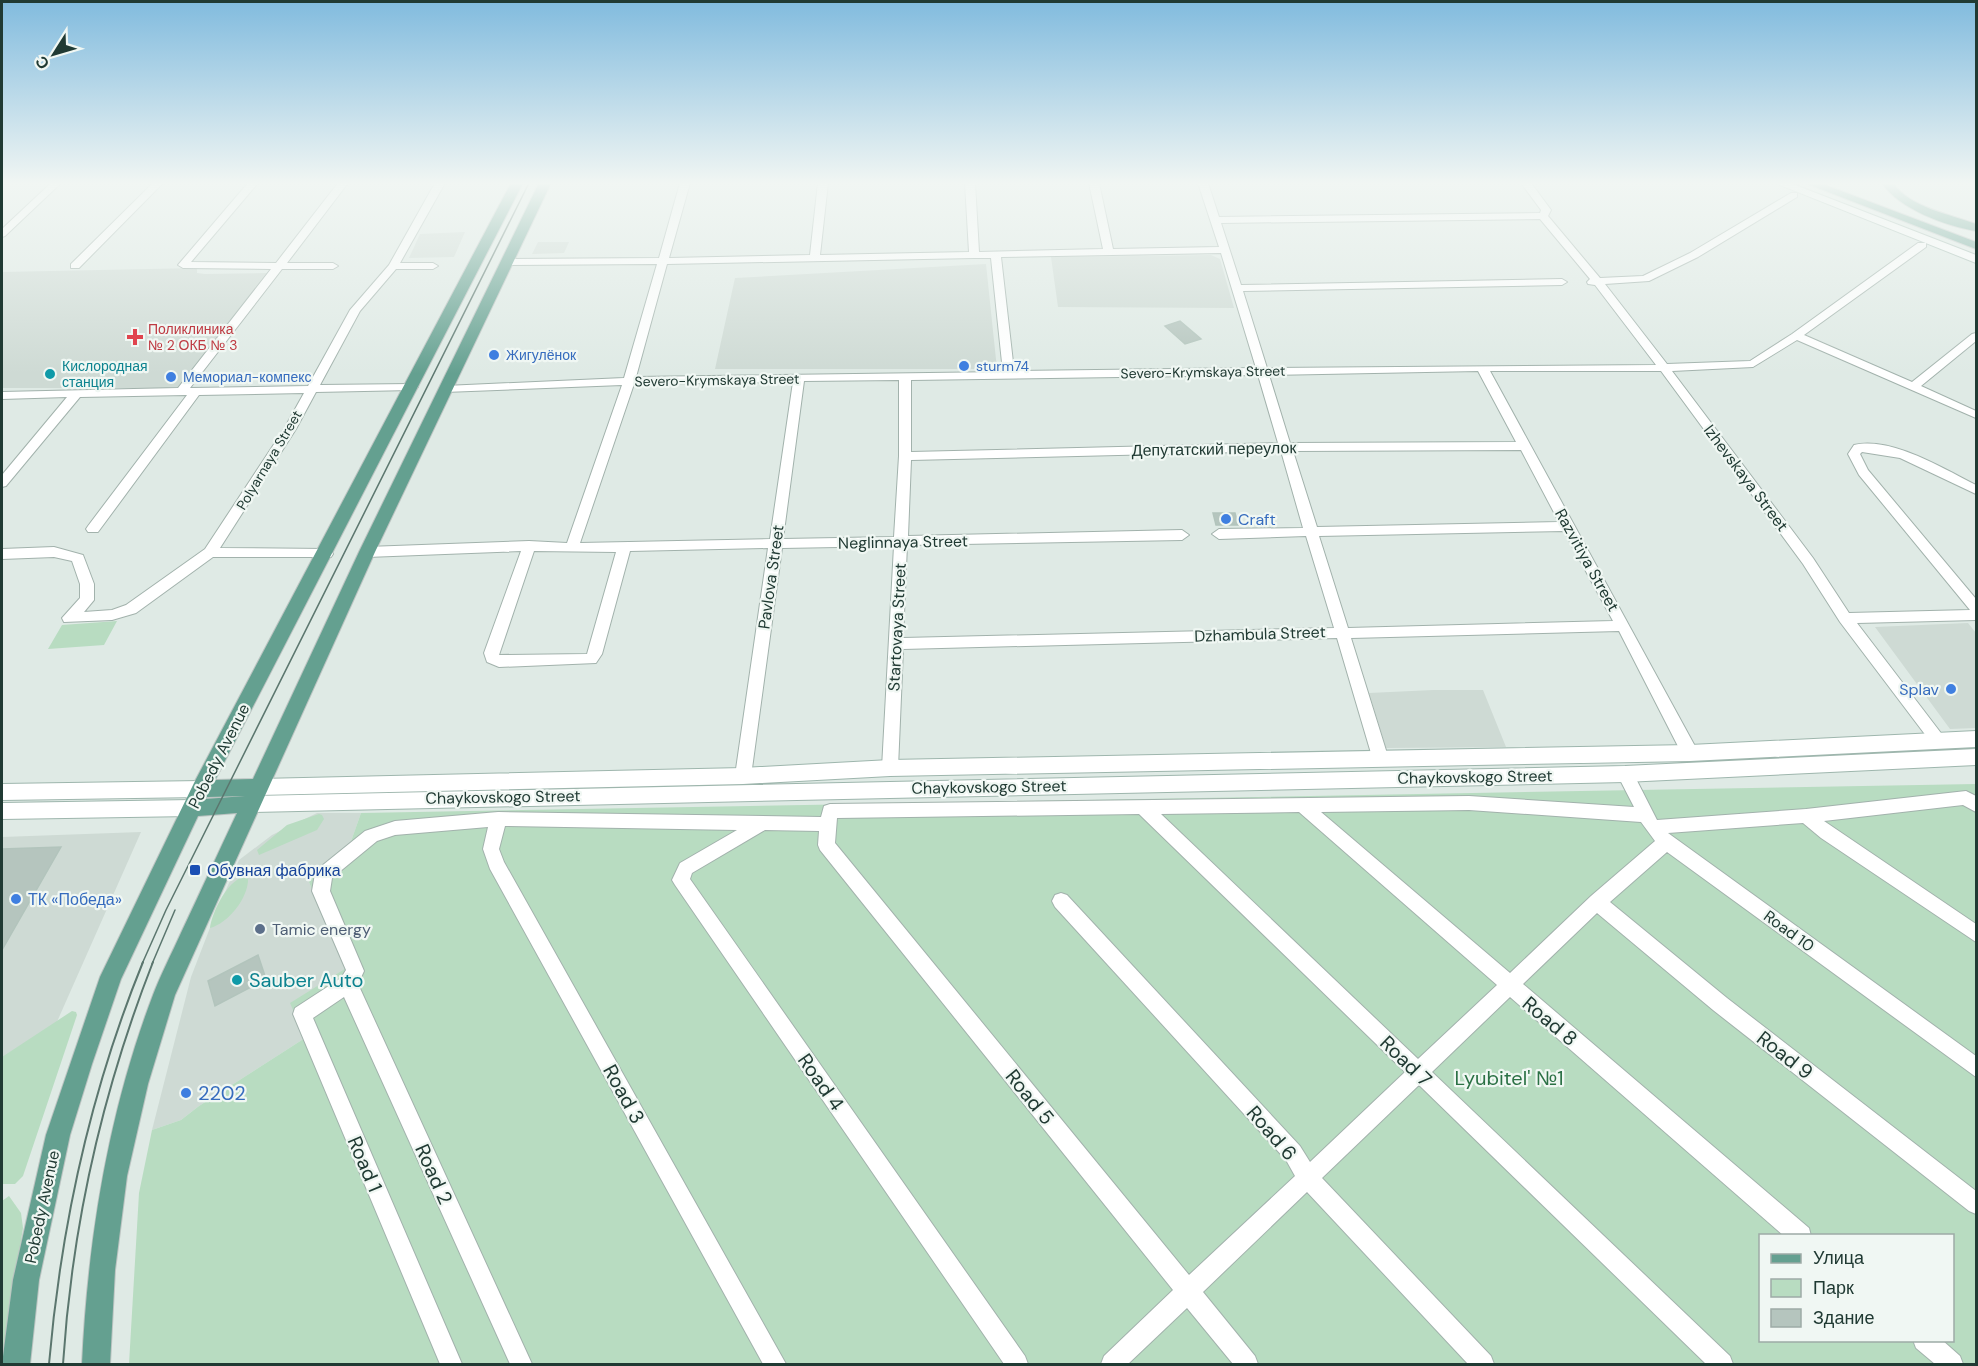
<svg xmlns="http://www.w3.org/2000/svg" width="1978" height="1366" font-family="'DM Sans',sans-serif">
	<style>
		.built { fill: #cedad4 }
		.green { fill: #b8dcc1; fill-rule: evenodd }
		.building { fill: #b5c5be; stroke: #b2c4bc; stroke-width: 1.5 }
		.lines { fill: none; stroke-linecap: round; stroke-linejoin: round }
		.street-casing { stroke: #a2b2ac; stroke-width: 2 }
		.secondary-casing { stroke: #9eb6ad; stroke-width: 2 }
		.primary-casing { stroke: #bcc4c2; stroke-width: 2 }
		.street { fill: #fff; fill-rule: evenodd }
		.secondary { fill: #fff; fill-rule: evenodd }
		.primary { fill: #64a090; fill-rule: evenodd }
		.tram-far1 { stroke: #5b766e; stroke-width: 1.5 }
		.tram { stroke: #5b766e; stroke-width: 2 }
		.health-dot { fill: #e0444e; stroke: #f0f7f3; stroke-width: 2 }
		.shop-dot { fill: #3f7fe0; stroke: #f0f7f3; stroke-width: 2 }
		.culture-dot { fill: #0f9aa8; stroke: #f0f7f3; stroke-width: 2 }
		.transit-dot { fill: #1a4fb4; stroke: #f0f7f3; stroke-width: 2 }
		.service-dot { fill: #5c6f8a; stroke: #f0f7f3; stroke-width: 2 }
		.labels { text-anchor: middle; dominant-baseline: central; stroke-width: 4.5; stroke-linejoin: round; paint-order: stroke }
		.far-health-label { font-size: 14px; fill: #be3a42; stroke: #f0f7f3; text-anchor: start }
		.far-shop-label { font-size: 14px; fill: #366cbe; stroke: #f0f7f3; text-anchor: start }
		.far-culture-label { font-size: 14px; fill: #0d838f; stroke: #f0f7f3; text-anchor: start }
		.far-street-label { font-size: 14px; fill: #203a33; stroke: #f0f7f3 }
		.street-label { font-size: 16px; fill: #203a33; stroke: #f0f7f3 }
		.shop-label { font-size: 16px; fill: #366cbe; stroke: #f0f7f3; text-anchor: start }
		.transit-label { font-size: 16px; fill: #164399; stroke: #f0f7f3; text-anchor: start }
		.service-label { font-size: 16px; fill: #4e5e75; stroke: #f0f7f3; text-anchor: start }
		.near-culture-label { font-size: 20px; fill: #0d838f; stroke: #f0f7f3; text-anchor: start }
		.near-street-label { font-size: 20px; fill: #203a33; stroke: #f0f7f3 }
		.near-park-label { font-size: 20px; fill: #2b7145; stroke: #f0f7f3 }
		.near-shop-label { font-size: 20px; fill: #366cbe; stroke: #f0f7f3; text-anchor: start }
	</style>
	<rect width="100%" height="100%" fill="#dfeae5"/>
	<path class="built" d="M 465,232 L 454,257 L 409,258 L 420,234 Z
		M 538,242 L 569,242 L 564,253 L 532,254 Z
		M 1211,255 L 1220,259 L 1234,308 L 1058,307 L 1051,257 Z
		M 986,264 L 997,369 L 715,369 L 735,278 Z
		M 197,268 L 197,273 L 205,274 L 267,273 L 181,388 L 2,388 L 2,272 Z
		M 1968,623 L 1976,633 L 1976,728 L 1950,729 L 1875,627 Z
		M 1433,690 L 1483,690 L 1506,747 L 1386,748 L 1369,693 Z
		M 317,813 L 361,813 L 349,847 L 309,882 L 329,932 L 348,967 L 305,1038 L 199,1106 L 181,1120 L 152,1130 L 191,977 L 213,920 L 239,860 L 272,835 Z
		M 141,832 L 2,1146 L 2,837 Z"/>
	<path class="green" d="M 117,621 L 104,645 L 48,649 L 62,625 Z
		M 1976,784 L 1976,1364 L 129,1364 L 139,1193 L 152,1130 L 181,1120 L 199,1106 L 305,1038 L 290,1003 L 348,967 L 329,932 L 309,882 L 314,872 L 349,847 L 361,813 ZM 1760,1236 L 1952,1236 L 1952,1340 L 1760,1340 Z
		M 319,814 L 322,815 L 324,819 L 317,830 L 259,855 L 257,850 L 287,825 Z
		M 248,876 C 250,896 229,923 210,928 C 212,912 229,876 248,876 Z
		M 72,1011 L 76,1012 L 77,1015 L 23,1176 L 15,1184 L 2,1184 L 2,1057 Z
		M 9,1196 L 21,1213 L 23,1228 L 2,1360 L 2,1201 Z"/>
	<path class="building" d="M 1180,321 L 1201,339 L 1185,344 L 1165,326 Z
		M 1213,513 L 1235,513 L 1238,525 L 1216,525 Z
		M 61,847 L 2,950 L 2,849 Z
		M 258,955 L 266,979 L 215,1006 L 208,981 Z"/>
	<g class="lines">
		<defs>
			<path id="street" d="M 51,183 L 61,183 L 5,236 L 2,237 L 2,229 Z
				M 153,183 L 163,183 L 79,268 L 71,268 L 71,264 Z
				M 248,183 L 258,183 L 191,262 L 276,263 L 338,183 L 348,183 L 287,263 L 333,263 L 338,266 L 333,269 L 282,269 L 190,388 L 308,386 L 350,310 L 389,265 L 435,183 L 445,183 L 400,263 L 433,263 L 438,266 L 433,269 L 396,269 L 360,311 L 320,385 L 412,384 L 418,387 L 412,390 L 316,392 L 296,429 L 220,548 L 326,549 L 331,551 L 333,554 L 331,557 L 213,557 L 136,613 L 112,620 L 64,622 L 62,618 L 80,598 L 80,584 L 72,561 L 54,557 L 2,559 L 2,549 L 54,547 L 83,555 L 94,584 L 94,600 L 84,612 L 112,610 L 126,605 L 205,549 L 284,429 L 304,393 L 199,395 L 98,532 L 88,532 L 86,529 L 88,526 L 187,395 L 80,397 L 6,486 L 2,487 L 2,475 L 67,397 L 2,399 L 2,392 L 178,388 L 271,269 L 183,268 L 178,265 Z
				M 680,183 L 690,183 L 669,258 L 810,255 L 818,183 L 828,183 L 820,255 L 969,252 L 965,183 L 975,183 L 979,252 L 1103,249 L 1089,183 L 1099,183 L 1113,249 L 1219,247 L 1198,183 L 1208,183 L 1219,217 L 1540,213 L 1541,210 L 1521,183 L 1531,183 L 1551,210 L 1548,216 L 1600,278 L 1643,276 L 1690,253 L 1791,193 L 1797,193 L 1797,197 L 1698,257 L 1649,281 L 1605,284 L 1667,364 L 1750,361 L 1792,334 L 1918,243 L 1926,243 L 1926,247 L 1804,335 L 1912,382 L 1972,334 L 1976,333 L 1976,341 L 1921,386 L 1976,411 L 1976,418 L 1797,340 L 1753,367 L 1672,371 L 1813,558 L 1849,613 L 1970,610 L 1859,475 L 1848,454 L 1854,445 C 1891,436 1944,469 1976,485 L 1976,494 L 1900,458 L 1862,452 L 1860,454 L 1868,470 L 1976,599 L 1976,620 L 1857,623 L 1947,741 L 1945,745 L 1939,747 L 1933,745 L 1840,622 L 1803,564 L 1661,371 L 1490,371 L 1696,748 L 1698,753 L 1696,758 L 1690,759 L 1684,758 L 1619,631 L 1351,638 L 1389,760 L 1387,765 L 1381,766 L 1375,765 L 1373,760 L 1337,638 L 903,649 L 898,768 L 896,773 L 890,775 L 884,773 L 882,768 L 894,546 L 782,548 L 751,776 L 749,781 L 743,783 L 737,781 L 735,776 L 768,548 L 630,551 L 602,654 L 596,663 L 499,667 L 487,662 L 484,653 L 521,551 L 367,557 L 360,552 L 367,547 L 529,541 L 567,543 L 622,385 L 445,392 L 439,389 L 445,386 L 624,378 L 657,264 L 506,265 L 501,262 L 506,259 L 659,258 ZM 1540,219 L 1590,279 L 1587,282 L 1588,284 L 1595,285 L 1656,365 L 1267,368 L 1243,291 L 1562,285 L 1567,282 L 1562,279 L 1241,285 L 1221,223 ZM 1221,253 L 1256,368 L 1014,371 L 1001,257 ZM 974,258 L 991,258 L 1003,372 L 636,377 L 667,264 ZM 1478,371 L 1516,442 L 1290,443 L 1269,375 ZM 1258,375 L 1278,443 L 911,452 L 911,380 ZM 899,380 L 899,456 L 894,537 L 783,539 L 804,381 ZM 793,382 L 770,539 L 580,543 L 634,384 ZM 1521,450 L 1559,522 L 1317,527 L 1293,451 ZM 1281,451 L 1303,528 L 1219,529 L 1212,534 L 1219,539 L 1306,536 L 1334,628 L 903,638 L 907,545 L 1182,540 L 1189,535 L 1182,530 L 908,536 L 911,460 ZM 1564,531 L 1613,621 L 1348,628 L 1319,536 ZM 534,551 L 616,552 L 587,654 L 499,655 Z
				M 1625,767 L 1631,769 L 1657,820 L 1806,809 L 1966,791 L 1976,796 L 1976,812 L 1963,805 L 1824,821 L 1976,924 L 1976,942 L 1821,838 L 1803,823 L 1668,833 L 1976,1056 L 1976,1077 L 1667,852 L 1610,902 L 1727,998 L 1976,1191 L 1976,1214 L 1969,1211 L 1713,1010 L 1597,913 L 1523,984 L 1809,1228 L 1811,1236 L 1784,1236 L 1510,997 L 1432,1072 L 1730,1356 L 1733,1364 L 1706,1364 L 1419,1085 L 1322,1178 L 1491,1356 L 1494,1364 L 1468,1364 L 1307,1192 L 1203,1292 L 1255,1356 L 1258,1364 L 1233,1364 L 1187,1308 L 1128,1364 L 1101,1364 L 1104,1356 L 1173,1290 L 820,850 L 818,845 L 819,831 L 765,830 L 692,873 L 690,879 L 1025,1356 L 1028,1364 L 1004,1364 L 675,885 L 672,880 L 680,863 L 737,830 L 505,826 L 499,849 L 504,862 L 786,1364 L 763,1364 L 490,869 L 483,849 L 488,827 L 395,835 L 377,841 L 332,878 L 330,891 L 364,971 L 358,984 L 532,1364 L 510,1364 L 344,997 L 313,1018 L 462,1364 L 440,1364 L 293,1014 L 295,1008 L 341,978 L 346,970 L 312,891 L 315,874 L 318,869 L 365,831 L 395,821 L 498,812 L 821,817 L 824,806 L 830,804 L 1469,796 L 1634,807 L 1617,774 L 1619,769 ZM 1469,810 L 1641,822 L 1655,841 L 1591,896 L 1510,973 L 1321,812 ZM 1299,812 L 1497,985 L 1418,1059 L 1161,814 ZM 1139,814 L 1405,1072 L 1310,1162 L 1300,1146 L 1067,895 L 1061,893 L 1055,895 L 1052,901 L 1055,907 L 1286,1160 L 1295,1176 L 1189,1275 L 835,843 L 837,818 Z
				M 1913,1340 L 1942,1340 L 1960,1356 L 1963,1364 L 1935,1364 L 1916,1348 Z"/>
			<path id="secondary" d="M 1775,183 L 1790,183 L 1976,255 L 1976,263 Z
				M 1976,731 L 1976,747 L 1690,761 L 890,776 L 743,784 L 260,795 L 253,793 L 250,787 L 253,781 L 260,779 L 743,768 L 890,760 L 1690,745 Z
				M 1976,749 L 1976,765 L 1625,782 L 252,812 L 245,810 L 242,804 L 245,798 L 252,796 L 1625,766 Z
				M 201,781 L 208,783 L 211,789 L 208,795 L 201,797 L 2,800 L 2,784 Z
				M 192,800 L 199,802 L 202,808 L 199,814 L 192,816 L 2,819 L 2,803 Z"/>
			<path id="primary" d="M 511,183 L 523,183 L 215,780 L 253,779 L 359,552 L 539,183 L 551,183 L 375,552 L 175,995 L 148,1084 L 127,1176 L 115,1270 L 110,1364 L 82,1364 C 88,1239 108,1113 153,995 C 161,974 172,953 181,933 C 200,893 218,853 237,813 L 198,816 L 121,979 L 92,1064 L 70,1135 L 39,1280 L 30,1364 L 2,1364 L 13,1280 L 46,1135 L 100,977 L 194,783 ZM 245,796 L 206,799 L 207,797 Z
				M 1805,183 L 1820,183 L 1976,242 L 1976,249 Z
				M 1882,183 L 1893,183 C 1910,208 1950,214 1976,224 L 1976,231 C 1946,226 1899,209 1882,183 Z"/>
		</defs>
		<use href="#street" class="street-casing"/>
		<use href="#secondary" class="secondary-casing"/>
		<use href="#primary" class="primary-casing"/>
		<use href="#street" class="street"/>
		<use href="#secondary" class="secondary"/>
		<use href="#primary" class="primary"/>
		<path class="tram-far1" d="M 142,964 L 166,910 L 529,183
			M 152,964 L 175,910"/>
		<path class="tram" d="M 49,1364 C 61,1225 90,1092 143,962
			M 63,1364 C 72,1225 102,1092 153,962"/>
	</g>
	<linearGradient id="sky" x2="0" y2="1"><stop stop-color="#81bbde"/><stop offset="0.49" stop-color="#f1f6f3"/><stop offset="1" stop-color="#f1f6f3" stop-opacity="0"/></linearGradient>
	<rect width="1978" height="374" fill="url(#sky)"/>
	<path class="health-dot" d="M132 328h6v6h6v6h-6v6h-6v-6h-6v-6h6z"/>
	<g class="shop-dot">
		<circle cx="494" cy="355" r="6"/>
		<circle cx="964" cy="366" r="6"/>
		<circle cx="171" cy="377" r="6"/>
		<circle cx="1226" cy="519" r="6"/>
		<circle cx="1951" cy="689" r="6"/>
		<circle cx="16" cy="899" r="6"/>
		<circle cx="186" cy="1093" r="6"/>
	</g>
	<g class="culture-dot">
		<circle cx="50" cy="374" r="6"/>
		<circle cx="237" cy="980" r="6"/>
	</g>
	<rect class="transit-dot" x="189" y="864" width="12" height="12" rx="3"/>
	<circle class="service-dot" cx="260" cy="929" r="6"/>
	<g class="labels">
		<g class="far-health-label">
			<text x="148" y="329">Поликлиника<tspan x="148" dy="16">№ 2 ОКБ № 3</tspan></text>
		</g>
		<g class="far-shop-label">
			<text x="506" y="355">Жигулёнок</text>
			<text x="976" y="366">sturm74</text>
			<text x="183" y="377">Мемориал-компекс</text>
		</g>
		<g class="far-culture-label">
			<text x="62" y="366">Кислородная<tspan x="62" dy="16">станция</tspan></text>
		</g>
		<g class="far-street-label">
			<text transform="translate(1203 372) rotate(-1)">Severo-Krymskaya Street</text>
			<text transform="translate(717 380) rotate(-1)">Severo-Krymskaya Street</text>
			<text transform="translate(269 460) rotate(-59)">Polyarnaya Street</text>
		</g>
		<g class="street-label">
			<text transform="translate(1214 449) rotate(-1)">Депутатский переулок</text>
			<text transform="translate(1746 478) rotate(53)">Izhevskaya Street</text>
			<text transform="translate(903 542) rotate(-1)">Neglinnaya Street</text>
			<text transform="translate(1587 560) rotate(61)">Razvitiya Street</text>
			<text transform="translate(771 577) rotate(-82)">Pavlova Street</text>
			<text transform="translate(897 627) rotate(-87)">Startovaya Street</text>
			<text transform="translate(1260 634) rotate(-2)">Dzhambula Street</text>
			<text transform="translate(219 756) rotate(-63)">Pobedy Avenue</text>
			<text transform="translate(1475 777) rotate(-1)">Chaykovskogo Street</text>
			<text transform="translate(989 787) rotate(-1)">Chaykovskogo Street</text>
			<text transform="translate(503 797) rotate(-1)">Chaykovskogo Street</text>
			<text transform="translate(1789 931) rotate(36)">Road 10</text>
			<text transform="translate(42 1207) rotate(-78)">Pobedy Avenue</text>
		</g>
		<g class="shop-label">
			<text x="1238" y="519">Craft</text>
			<text x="1939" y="689" text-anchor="end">Splav</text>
			<text x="28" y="899">ТК «Победа»</text>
		</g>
		<g class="transit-label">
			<text x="207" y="870">Обувная фабрика</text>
		</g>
		<g class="service-label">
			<text x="272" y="929">Tamic energy</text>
		</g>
		<g class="near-culture-label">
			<text x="249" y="980">Sauber Auto</text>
		</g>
		<g class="near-street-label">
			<text transform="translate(1550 1021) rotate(40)">Road 8</text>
			<text transform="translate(1785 1055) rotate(38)">Road 9</text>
			<text transform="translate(1406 1061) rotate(44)">Road 7</text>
			<text transform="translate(821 1082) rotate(55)">Road 4</text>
			<text transform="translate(624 1094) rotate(61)">Road 3</text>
			<text transform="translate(1030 1097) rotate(51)">Road 5</text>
			<text transform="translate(1272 1133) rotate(49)">Road 6</text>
			<text transform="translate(365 1164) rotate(67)">Road 1</text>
			<text transform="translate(434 1174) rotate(66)">Road 2</text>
		</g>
		<g class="near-park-label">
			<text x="1509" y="1078">Lyubitel' №1</text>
		</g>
		<g class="near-shop-label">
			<text x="198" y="1093">2202</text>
		</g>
	</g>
	<rect width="1978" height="1366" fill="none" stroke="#203a33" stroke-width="6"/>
	<rect x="1759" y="1234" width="195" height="108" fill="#f0f7f3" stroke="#9daba6" stroke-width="1.5"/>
	<rect x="1771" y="1254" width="30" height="9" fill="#64a090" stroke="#9daba6" stroke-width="1.5"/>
	<text x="1813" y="1264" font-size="18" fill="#203a33">Улица</text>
	<rect x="1771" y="1279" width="30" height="18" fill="#b8dcc1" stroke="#9daba6" stroke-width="1.5"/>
	<text x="1813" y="1294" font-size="18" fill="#203a33">Парк</text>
	<rect x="1771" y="1309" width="30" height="18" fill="#b5c5be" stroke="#9daba6" stroke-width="1.5"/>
	<text x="1813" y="1324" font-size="18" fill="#203a33">Здание</text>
	<g transform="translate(54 54) rotate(233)" stroke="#f0f7f3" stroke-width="4.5" paint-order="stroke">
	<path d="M0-4.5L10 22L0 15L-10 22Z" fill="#203a33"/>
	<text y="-9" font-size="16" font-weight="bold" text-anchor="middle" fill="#203a33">С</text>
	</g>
</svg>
